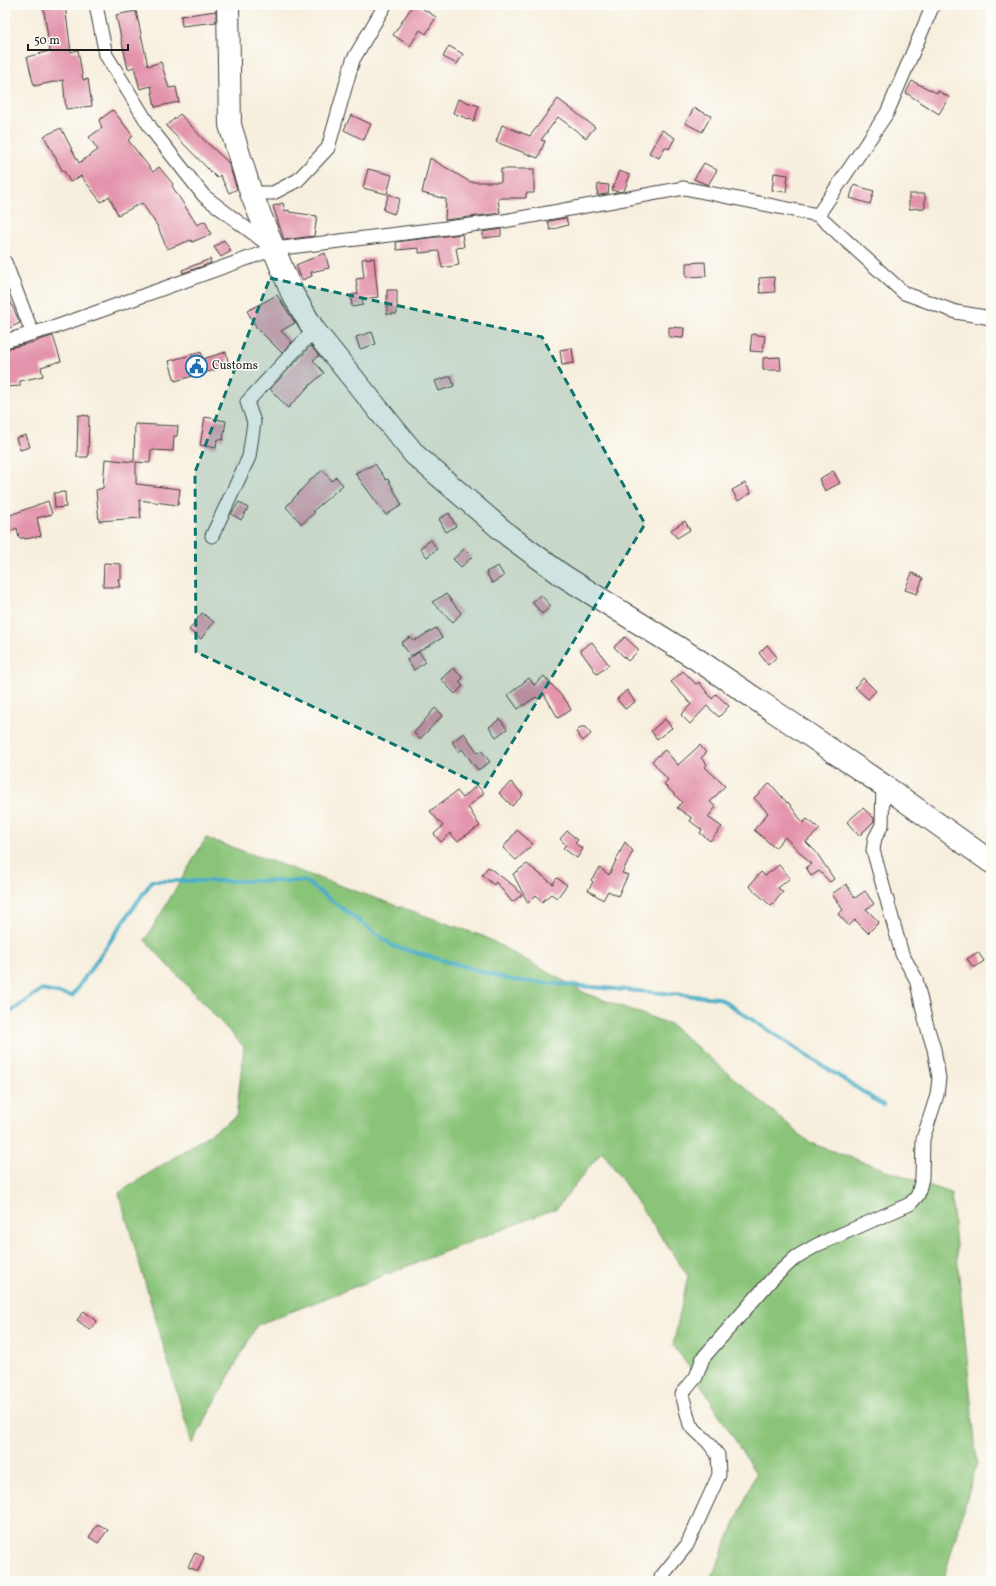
<svg xmlns="http://www.w3.org/2000/svg" width="996" height="1586" font-family="Vollkorn,serif">
	<style>
		.green { fill: #8ac479; stroke: #53704a }
		.lines { fill: none; stroke-linecap: round; stroke-linejoin: round }
		.stream { stroke: #49afc8; stroke-width: 4 }
		.building { fill: #e393ac }
		.street-casing { stroke: #3d3c39; stroke-width: 15 }
		.highway-casing { stroke: #3d3c39; stroke-width: 24 }
		.street { stroke: #fff; stroke-width: 13 }
		.highway { stroke: #fff; stroke-width: 22 }
		.marked { fill: #0f766e; fill-opacity: 0.2; stroke: #0f766e; stroke-width: 3; stroke-dasharray: 8 5; stroke-linejoin: round }
		.labels { text-anchor: middle; dominant-baseline: central; stroke-width: 3; stroke-linejoin: round; paint-order: stroke }
		.poi-label { font-size: 12px; fill: #1c1c1c; stroke: #fdfcf7; text-anchor: start }
	</style>
	<rect width="100%" height="100%" fill="#fdfcf7"/>
	<filter id="ink" filterUnits="userSpaceOnUse"><feTurbulence type="fractalNoise" baseFrequency=".025" numOctaves="2"/><feDisplacementMap in="SourceGraphic" scale="8" xChannelSelector="R" yChannelSelector="G"/><feConvolveMatrix kernelMatrix="1 2 1 2 8 2 1 2 1" color-interpolation-filters="sRGB"/></filter>
	<filter id="wash" filterUnits="userSpaceOnUse"><feTurbulence type="fractalNoise" baseFrequency=".012" numOctaves="4" result="noise"/><feDisplacementMap in="SourceGraphic" scale="16" xChannelSelector="R" yChannelSelector="G"/><feGaussianBlur stdDeviation="0.9" result="paint"/><feColorMatrix in="noise" values="0 0 0 0 0 0 0 0 0 0 0 0 0 0 0 0 0 1.4 0 .05"/><feComposite in="paint" operator="in"/></filter>
	<g filter="url(#wash)">
		<rect width="100%" height="100%" fill="#f7efde"/>
		<path class="green" d="M 206,838 L 485,937 L 587,994 L 670,1024 L 810,1143 L 951,1193 L 977,1463 L 943,1581 L 710,1581 L 756,1474 L 696,1377 L 673,1345 L 688,1276 L 602,1151 L 557,1208 L 257,1325 L 192,1444 L 119,1193 L 236,1117 L 244,1047 L 145,940 Z"/>
		<g class="lines">
			<path class="stream" d="M 5,1016 L 41,990 L 72,996 L 152,881 L 305,881 L 393,946 L 511,980 L 719,998 L 883,1105"/>
		</g>
		<g id="blocks">
			<path class="building" d="M 43,5 L 65,5 L 71,52 L 78,50 L 83,80 L 88,79 L 92,106 L 66,109 L 63,80 L 34,86 L 27,57 L 50,51 Z
				M 413,5 L 417,5 L 436,17 L 426,34 L 420,30 L 410,46 L 393,35 Z
				M 136,11 L 148,66 L 161,62 L 169,88 L 176,87 L 179,102 L 155,107 L 151,86 L 140,89 L 134,67 L 128,69 L 116,15 Z
				M 216,11 L 216,22 L 182,26 L 181,16 Z
				M 449,46 L 463,54 L 457,64 L 443,57 Z
				M 912,81 L 937,93 L 938,91 L 949,97 L 939,114 L 906,93 Z
				M 458,99 L 479,106 L 474,121 L 453,113 Z
				M 558,99 L 595,127 L 586,138 L 558,117 L 541,140 L 545,141 L 538,158 L 496,142 L 502,125 L 530,136 Z
				M 694,108 L 711,116 L 702,132 L 685,123 Z
				M 113,110 L 133,136 L 128,140 L 153,172 L 159,167 L 173,184 L 172,186 L 197,225 L 205,221 L 211,234 L 192,242 L 191,240 L 167,249 L 158,227 L 142,203 L 118,215 L 109,196 L 101,202 L 81,176 L 70,182 L 64,171 L 63,172 L 44,136 L 61,128 L 79,163 L 98,150 L 89,137 L 102,128 L 99,120 Z
				M 180,114 L 205,141 L 228,162 L 237,189 L 229,193 L 220,175 L 217,178 L 166,126 Z
				M 351,115 L 371,124 L 364,140 L 344,130 Z
				M 662,130 L 675,138 L 669,149 L 665,147 L 659,158 L 649,153 Z
				M 430,158 L 470,182 L 501,182 L 501,169 L 534,169 L 534,193 L 526,193 L 526,198 L 498,198 L 500,213 L 445,220 L 446,199 L 422,193 Z
				M 704,163 L 717,170 L 708,185 L 694,179 Z
				M 368,169 L 392,175 L 387,194 L 363,188 Z
				M 619,171 L 630,175 L 624,191 L 618,192 L 612,190 Z
				M 774,173 L 788,175 L 786,192 L 772,190 Z
				M 598,184 L 609,185 L 608,194 L 597,195 Z
				M 854,185 L 874,191 L 870,204 L 850,198 Z
				M 389,194 L 400,199 L 394,214 L 383,210 Z
				M 909,194 L 925,194 L 925,208 L 909,209 Z
				M 283,203 L 285,211 L 289,210 L 289,212 L 317,216 L 314,236 L 284,240 L 273,206 Z
				M 566,218 L 568,225 L 550,230 L 548,221 Z
				M 501,229 L 501,236 L 483,238 L 483,232 Z
				M 462,234 L 464,247 L 456,248 L 459,265 L 442,268 L 439,251 L 419,253 L 419,248 L 397,250 L 396,242 Z
				M 224,240 L 231,251 L 221,257 L 214,247 Z
				M 325,253 L 329,268 L 311,272 L 312,276 L 302,280 L 296,265 Z
				M 374,258 L 378,297 L 362,299 L 363,305 L 352,307 L 351,295 L 358,294 L 356,279 L 364,278 L 362,259 Z
				M 210,259 L 211,263 L 183,273 L 182,270 Z
				M 705,262 L 706,276 L 686,277 L 686,263 Z
				M 774,277 L 775,292 L 760,293 L 759,278 Z
				M 5,290 L 20,323 L 5,330 Z
				M 387,290 L 397,290 L 397,314 L 387,314 Z
				M 277,295 L 295,323 L 281,331 L 292,342 L 282,353 L 257,328 L 247,311 Z
				M 669,327 L 684,328 L 683,338 L 669,337 Z
				M 372,332 L 376,344 L 360,349 L 356,337 Z
				M 752,334 L 765,336 L 763,352 L 750,351 Z
				M 53,336 L 61,361 L 41,367 L 43,376 L 20,381 L 20,386 L 5,387 L 5,349 L 38,341 L 38,340 Z
				M 311,346 L 319,356 L 313,360 L 324,373 L 310,385 L 288,408 L 270,389 Z
				M 572,348 L 574,363 L 562,365 L 560,350 Z
				M 201,352 L 203,359 L 226,352 L 229,366 L 175,381 L 169,361 Z
				M 780,357 L 781,370 L 763,370 L 763,358 Z
				M 451,376 L 454,386 L 439,391 L 435,381 Z
				M 78,415 L 89,416 L 88,457 L 77,457 Z
				M 205,417 L 226,421 L 223,440 L 217,439 L 216,448 L 200,445 Z
				M 135,424 L 178,426 L 177,436 L 174,436 L 173,451 L 151,450 L 150,463 L 136,462 L 136,484 L 180,489 L 178,505 L 139,500 L 141,518 L 99,521 L 96,490 L 103,488 L 105,459 L 134,462 Z
				M 26,435 L 30,447 L 20,450 L 16,438 Z
				M 375,464 L 386,480 L 388,479 L 402,505 L 386,515 L 355,473 Z
				M 323,470 L 332,481 L 336,477 L 343,485 L 313,511 L 315,512 L 302,524 L 286,507 L 311,479 Z
				M 833,471 L 840,483 L 825,491 L 819,479 Z
				M 745,483 L 751,493 L 738,501 L 732,490 Z
				M 65,492 L 66,507 L 55,508 L 54,493 Z
				M 48,501 L 52,514 L 37,518 L 41,536 L 25,539 L 25,538 L 19,538 L 17,528 L 5,534 L 5,517 Z
				M 239,502 L 248,508 L 241,520 L 231,514 Z
				M 449,513 L 456,526 L 446,532 L 439,519 Z
				M 685,521 L 690,530 L 677,538 L 671,530 Z
				M 431,540 L 437,549 L 427,557 L 420,548 Z
				M 464,549 L 472,557 L 461,567 L 453,559 Z
				M 104,563 L 121,564 L 121,579 L 118,579 L 120,587 L 103,587 Z
				M 498,566 L 504,576 L 492,583 L 486,572 Z
				M 912,573 L 923,578 L 917,594 L 905,590 Z
				M 446,594 L 461,613 L 453,622 L 432,602 Z
				M 541,595 L 551,606 L 542,614 L 532,602 Z
				M 202,613 L 214,622 L 201,639 L 189,630 Z
				M 436,628 L 442,638 L 411,656 L 401,643 L 410,637 L 414,641 Z
				M 625,637 L 639,650 L 628,661 L 614,647 Z
				M 592,642 L 609,665 L 597,674 L 580,650 Z
				M 767,645 L 777,657 L 768,665 L 759,653 Z
				M 419,652 L 426,662 L 414,670 L 407,660 Z
				M 453,668 L 463,678 L 459,682 L 463,686 L 455,694 L 441,679 Z
				M 683,671 L 696,684 L 699,682 L 712,699 L 716,694 L 729,706 L 719,717 L 707,706 L 690,724 L 681,715 L 691,704 L 671,682 Z
				M 544,676 L 567,702 L 571,710 L 558,718 L 544,694 L 538,699 L 536,697 L 518,709 L 508,695 L 529,678 L 534,685 Z
				M 863,678 L 876,691 L 868,699 L 855,687 Z
				M 627,690 L 635,702 L 625,709 L 617,699 Z
				M 435,708 L 443,715 L 420,739 L 414,733 Z
				M 500,719 L 507,729 L 496,737 L 489,727 Z
				M 665,719 L 672,728 L 657,739 L 651,731 Z
				M 581,727 L 585,727 L 591,734 L 583,741 L 576,732 Z
				M 464,733 L 478,753 L 481,750 L 490,762 L 478,770 L 462,749 L 459,752 L 452,742 Z
				M 700,745 L 706,753 L 701,758 L 707,764 L 705,767 L 725,786 L 710,802 L 716,807 L 708,817 L 722,827 L 710,841 L 700,833 L 702,830 L 690,821 L 692,818 L 677,808 L 682,802 L 664,784 L 668,780 L 652,761 L 665,750 L 678,765 Z
				M 511,782 L 523,795 L 512,806 L 499,793 Z
				M 770,783 L 787,803 L 788,802 L 803,823 L 807,819 L 820,829 L 806,842 L 816,852 L 834,879 L 830,882 L 819,871 L 811,876 L 806,867 L 811,864 L 785,837 L 775,848 L 754,830 L 768,813 L 754,798 Z
				M 477,785 L 484,793 L 468,807 L 480,826 L 457,841 L 450,833 L 441,842 L 434,834 L 443,826 L 430,811 L 457,791 L 463,798 Z
				M 863,808 L 874,818 L 874,821 L 859,836 L 847,822 Z
				M 517,830 L 533,844 L 516,860 L 503,848 Z
				M 567,831 L 578,840 L 575,843 L 583,849 L 577,858 L 563,848 L 566,845 L 560,839 Z
				M 625,842 L 633,851 L 622,873 L 628,875 L 618,896 L 608,891 L 603,900 L 588,890 L 593,882 L 591,880 L 600,868 L 609,875 Z
				M 527,864 L 553,884 L 557,878 L 567,885 L 557,898 L 551,894 L 542,902 L 536,895 L 528,903 L 513,874 Z
				M 779,865 L 790,878 L 778,888 L 783,892 L 771,906 L 749,886 L 761,872 L 765,876 Z
				M 488,867 L 514,886 L 522,895 L 512,902 L 496,882 L 494,885 L 482,875 Z
				M 846,884 L 855,898 L 865,891 L 874,904 L 866,909 L 879,922 L 868,933 L 855,920 L 849,926 L 838,914 L 843,910 L 832,894 Z
				M 978,952 L 984,961 L 974,968 L 967,959 Z
				M 84,1311 L 97,1321 L 90,1330 L 77,1320 Z
				M 98,1524 L 108,1530 L 98,1543 L 89,1537 Z
				M 195,1553 L 204,1557 L 198,1571 L 188,1567 Z"/>
		</g>
	</g>
	<g filter="url(#ink)">
		<use href="#blocks" fill-opacity="0" stroke="#3d3c39" stroke-width="1"/>
		<g class="lines">
			<defs>
				<path id="street" d="M 96,5 L 106,55 L 152,130 L 204,196 L 271,247
					M 251,193 L 273,193 L 298,180 L 328,148 L 353,60 L 385,5
					M 818,215 L 887,113 L 933,5
					M 5,262 L 32,332
					M 5,341 L 55,327 L 274,249 L 504,221 L 684,188 L 818,215 L 904,293 L 956,312 L 991,318
					M 212,536 L 249,457 L 254,422 L 247,402 L 314,330
					M 661,1581 L 661,1577 L 687,1545 L 719,1475 L 718,1455 L 708,1442 L 690,1425 L 682,1394 L 696,1377 L 703,1358 L 772,1279 L 796,1257 L 817,1245 L 910,1204 L 918,1195 L 922,1178 L 923,1139 L 937,1095 L 939,1078 L 934,1049 L 926,1023 L 916,979 L 902,954 L 873,850 L 875,838 L 882,825 L 883,785"/>
				<path id="highway" d="M 228,5 L 230,125 L 251,193 L 292,293 L 314,330 L 415,455 L 509,536 L 562,575 L 695,658 L 883,785 L 991,862"/>
			</defs>
			<use href="#street" class="street-casing"/>
			<use href="#highway" class="highway-casing"/>
			<use href="#street" class="street"/>
			<use href="#highway" class="highway"/>
		</g>
	</g>
	<path class="marked" d="M 270,278 L 542,337 L 645,524 L 485,787 L 196,652 L 195,472 Z"/>
	<defs>
		<symbol id="civic-ring" viewBox="-11 -11 22 22"><circle r="9.5" fill="#fdfcf7" stroke="#1f6fb2" stroke-width="1.5"/><path d="M-.6-6.5H3V-4.5H.6V-3L4-1V1h2V6H-6V1h2V-1L-.6-3ZM-1.2 2.5V6h2.4V2.5Z" fill="#1f6fb2"/></symbol>
	</defs>
	<g fill-rule="evenodd">
		<use href="#civic-ring" x="184" y="354" width="25" height="25"/>
	</g>
	<g class="labels">
		<g class="poi-label">
			<text x="212" y="366">Customs</text>
		</g>
	</g>
	<rect width="996" height="1586" fill="none" stroke="#fdfcf7" stroke-width="20"/>
	<path d="M28 44v6h100v-6" fill="none" stroke="#1c1c1c" stroke-width="2"/>
	<text x="34" y="44" font-size="12" fill="#1c1c1c" stroke="#fdfcf7" stroke-width="3" paint-order="stroke">50 m</text>
</svg>
